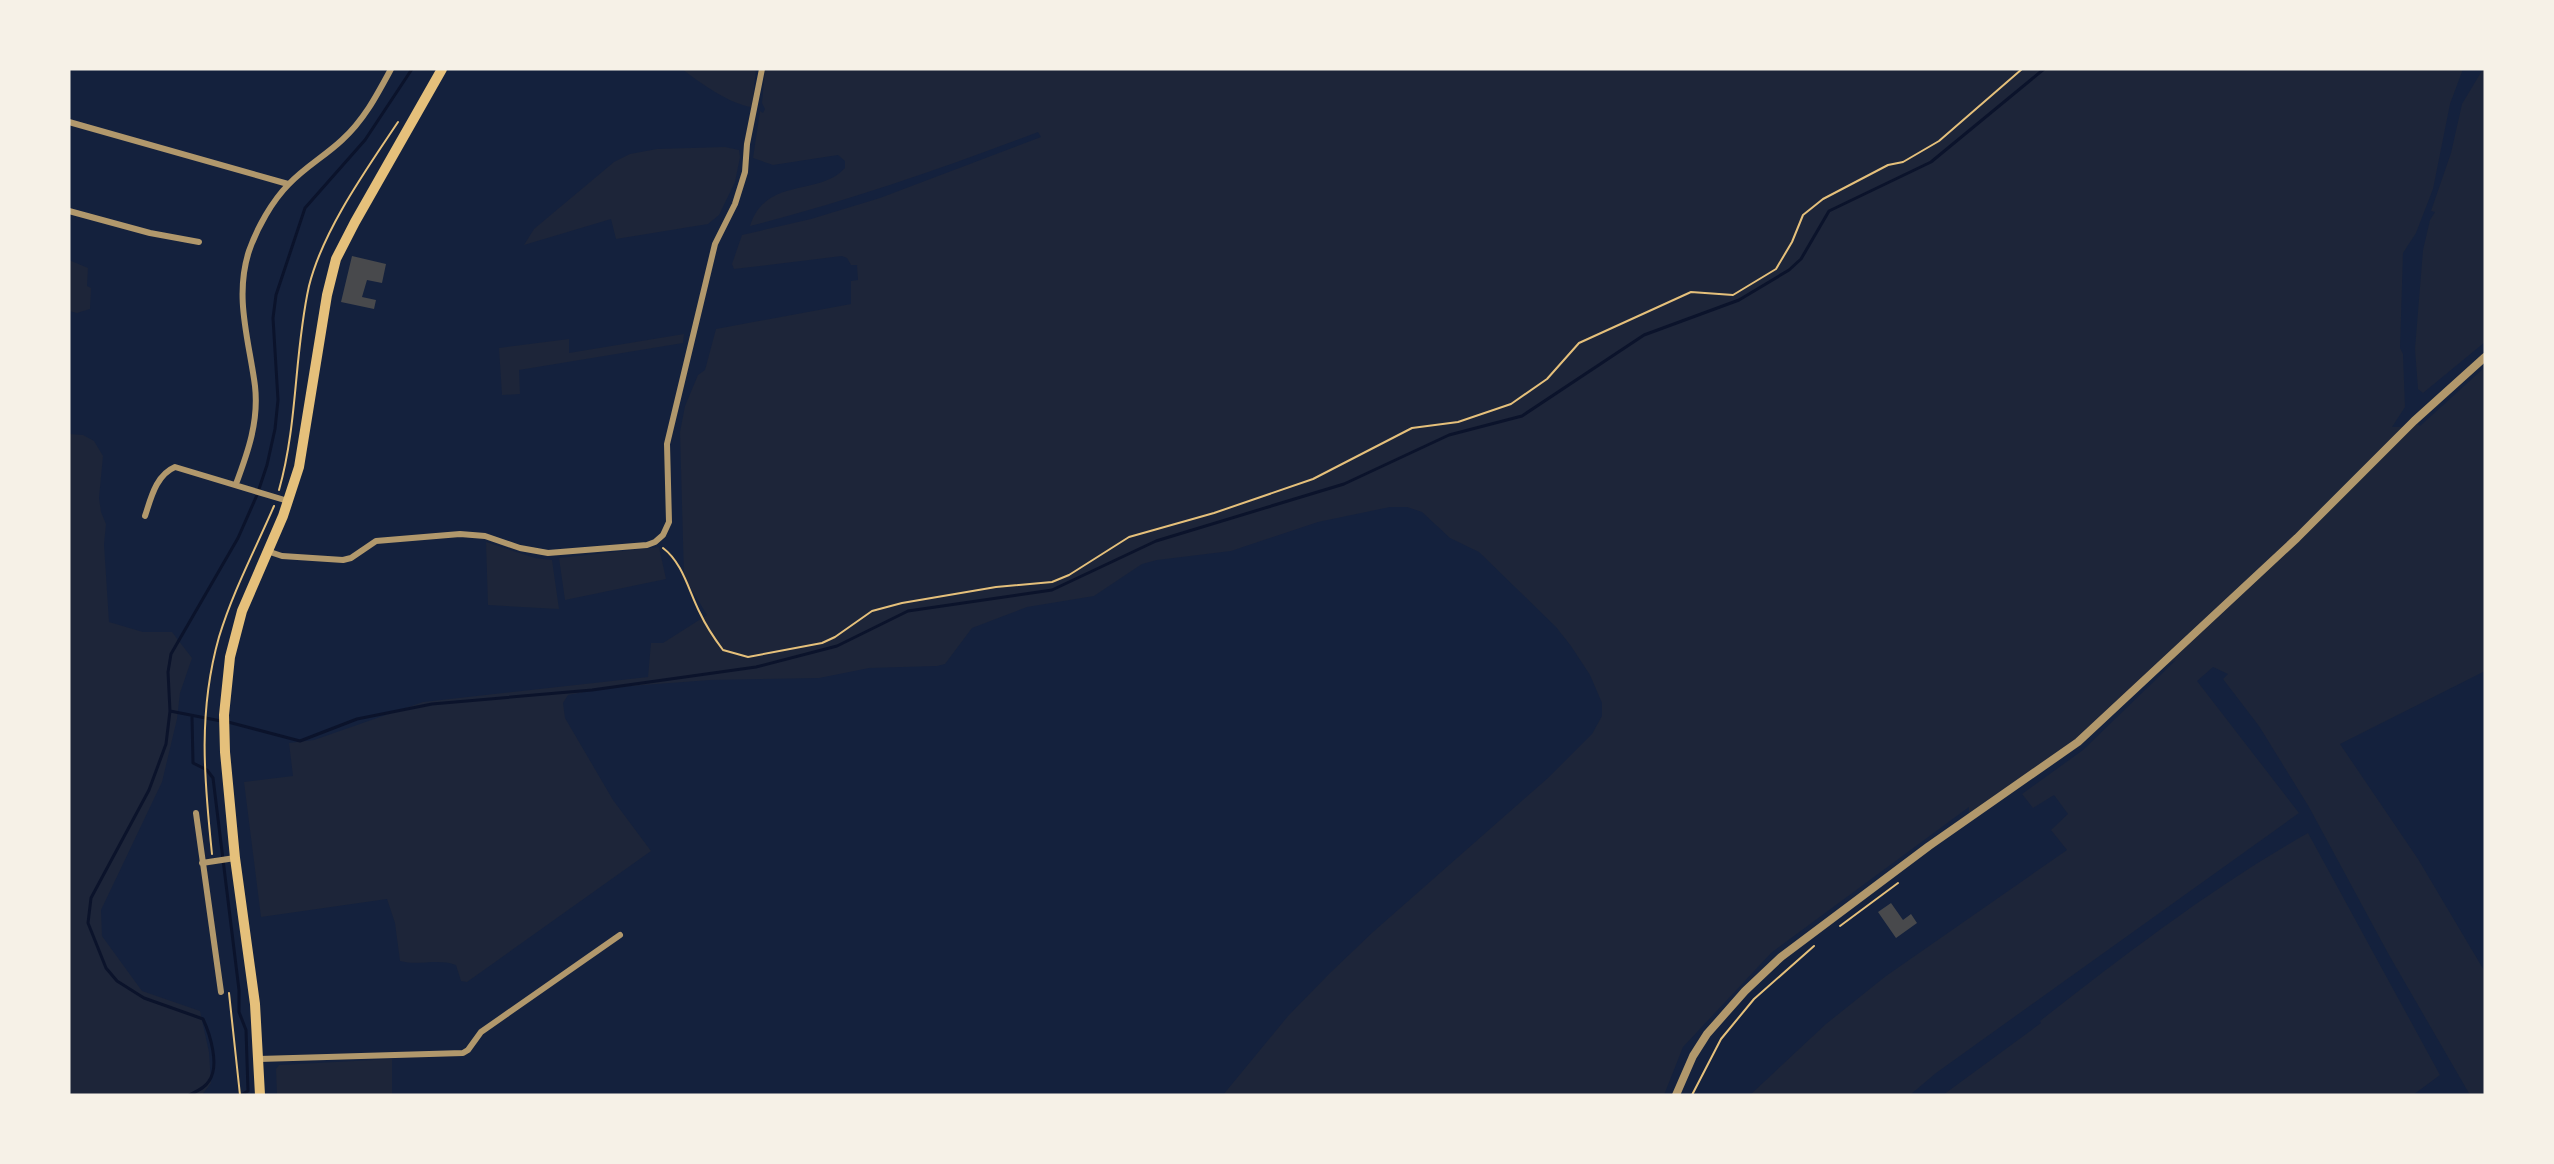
<svg xmlns="http://www.w3.org/2000/svg" width="2554" height="1164" font-family="Roboto,sans-serif">
	<style>
		.green { fill: #1d2539 }
		.lines { fill: none; stroke-linecap: round; stroke-linejoin: round }
		.stream { stroke: #0b132b; stroke-width: 3 }
		.building { fill: #48494c }
		.path { stroke: #e5c07b; stroke-width: 2 }
		.minor { stroke: #b1986c; stroke-width: 6 }
		.tertiary { stroke: #b1986c; stroke-width: 8 }
		.primary { stroke: #e5c07b; stroke-width: 10 }
	</style>
	<rect width="100%" height="100%" fill="#14213d"/>
	<path class="green" d="M 682,69 L 756,69 L 752,107 C 731,105 699,82 682,69 Z
		M 765,69 L 2463,69 L 2450,104 L 2433,189 L 2416,233 L 2403,253 L 2400,348 L 2403,354 L 2405,407 L 2392,427 L 2402,427 L 2414,421 L 2420,426 L 2485,367 L 2485,671 L 2340,744 L 2418,859 L 2485,972 L 2485,1095 L 2470,1095 L 2389,955 L 2309,807 L 2259,726 L 2223,679 L 2228,674 L 2213,667 L 2197,681 L 2299,813 L 1936,1073 L 1910,1095 L 1750,1095 L 1826,1024 L 1886,976 L 2067,850 L 2051,830 L 2068,814 L 2054,795 L 2033,808 L 2022,794 L 2083,750 L 2176,660 L 2150,674 L 2078,742 L 1969,818 L 1969,807 L 1771,953 L 1683,1047 L 1664,1095 L 1223,1095 L 1288,1016 L 1330,973 L 1373,932 L 1548,778 L 1592,734 L 1602,716 L 1602,703 L 1590,675 L 1571,646 L 1556,627 L 1479,552 L 1450,538 L 1422,512 L 1407,507 L 1390,507 L 1318,522 L 1231,551 L 1157,560 L 1142,564 L 1094,596 L 1027,607 L 972,628 L 945,664 L 937,666 L 869,668 L 819,678 L 710,680 L 604,688 L 568,695 L 563,703 L 565,718 L 613,800 L 651,851 L 467,982 L 461,981 L 456,965 C 437,958 419,966 400,961 L 395,923 L 387,899 L 261,917 L 244,782 L 293,776 L 289,743 L 314,740 L 423,702 L 648,677 L 651,643 L 663,643 L 707,615 L 684,577 L 680,432 L 685,406 L 698,375 L 705,370 L 716,329 L 851,304 L 851,281 L 858,280 L 857,265 L 851,265 L 847,258 L 842,256 L 734,269 L 732,264 L 742,235 L 811,219 L 880,198 L 1041,137 L 1038,132 C 943,168 849,201 750,226 C 766,176 819,197 845,168 L 845,161 L 838,155 L 773,165 L 753,158 L 760,111 L 763,113 L 765,109 L 762,103 Z
		M 2483,69 L 2485,69 L 2485,342 L 2423,393 L 2418,389 L 2415,349 L 2423,250 L 2430,220 L 2435,212 L 2431,211 L 2451,153 L 2462,104 Z
		M 725,147 L 739,150 L 740,157 L 735,182 L 719,215 L 708,224 L 616,239 L 611,219 L 524,245 L 534,229 L 614,162 L 630,154 L 657,149 Z
		M 69,260 L 88,268 L 87,286 L 91,288 L 90,309 L 77,313 L 69,311 Z
		M 684,334 L 683,343 L 519,370 L 520,394 L 502,395 L 499,348 L 569,339 L 569,353 Z
		M 69,434 L 83,435 L 94,441 L 103,456 L 99,498 L 101,512 L 106,524 L 104,544 L 109,622 L 143,632 L 172,632 L 192,658 L 180,693 L 177,719 L 162,782 L 101,910 L 102,936 L 142,991 L 200,1011 L 209,1052 L 211,1083 L 202,1095 L 69,1095 Z
		M 486,542 L 535,558 L 552,560 L 559,609 L 488,605 Z
		M 659,547 L 666,579 L 565,600 L 559,558 Z
		M 2308,833 L 2440,1075 L 2413,1095 L 1943,1095 L 2041,1023 L 2040,1021 C 2126,954 2213,887 2308,833 Z
		M 392,1059 L 392,1095 L 277,1095 L 276,1069 L 279,1065 Z"/>
	<g class="lines">
		<path class="stream" d="M 170,711 L 221,721
			M 192,717 L 193,763 L 207,770 L 213,778 L 239,990 L 239,1012 L 246,1030 L 248,1091 L 241,1095
			M 228,722 L 300,741 L 357,719 L 432,704 L 592,690 L 756,667 L 837,646 L 908,611 L 1052,590 L 1156,541 L 1344,484 L 1449,435 L 1522,416 L 1644,335 L 1739,300 L 1789,270 L 1801,259 L 1829,211 L 1931,162 L 2044,69
			M 189,1095 C 197,1091 205,1088 209,1081 C 220,1066 210,1034 203,1019 L 144,998 L 117,981 L 106,968 L 88,923 L 91,898 L 149,790 L 166,744 L 170,711 L 168,672 L 171,654 L 238,538 L 257,495 L 267,465 L 275,429 L 278,400 L 273,318 L 276,295 L 305,208 L 365,140 L 412,69"/>
	</g>
	<path class="building" d="M 352,256 L 386,264 L 382,283 L 367,280 L 362,297 L 376,300 L 374,309 L 341,302 Z
		M 1891,903 L 1903,920 L 1911,914 L 1917,923 L 1896,938 L 1878,912 Z"/>
	<g class="lines">
		<path class="path" d="M 279,490 C 298,423 294,353 309,286 C 323,230 366,170 398,122
			M 663,548 C 683,563 689,592 700,613 C 706,626 714,638 723,650 L 748,657 L 822,643 L 835,637 L 872,611 L 902,603 L 996,587 L 1052,582 L 1069,575 L 1129,537 L 1214,513 L 1313,479 L 1412,428 L 1458,422 L 1511,404 L 1547,379 L 1579,343 L 1691,292 L 1733,295 L 1776,269 L 1792,242 L 1803,215 L 1823,199 L 1888,165 L 1903,162 L 1939,141 L 2022,69
			M 212,854 C 204,778 198,711 219,637 C 233,591 255,550 274,506
			M 1840,926 L 1898,883
			M 229,993 L 240,1095
			M 1692,1095 L 1721,1039 L 1754,999 L 1814,946"/>
		<path class="minor" d="M 69,122 L 288,184
			M 69,211 L 150,233 L 199,242
			M 236,484 C 248,452 259,421 255,386 C 249,340 234,297 249,251 C 257,228 272,201 289,184 C 305,167 325,156 342,140 C 364,120 377,95 391,69
			M 145,516 C 151,498 156,475 175,467 L 288,501
			M 267,551 L 282,556 L 343,560 L 351,558 L 376,541 L 460,534 L 485,536 L 520,548 L 548,553 L 647,545 L 655,542 L 663,535 L 669,522 L 667,444 L 715,244 L 735,204 L 745,172 L 747,144 L 762,69
			M 196,813 L 221,992
			M 202,863 L 235,858
			M 259,1059 L 463,1053 L 468,1050 L 481,1032 L 620,935"/>
		<path class="tertiary" d="M 1676,1095 L 1693,1056 L 1707,1034 L 1745,991 L 1781,957 L 1929,846 L 2078,742 L 2297,538 L 2414,421 L 2485,357"/>
		<path class="primary" d="M 260,1095 L 255,1004 L 235,858 L 225,752 L 224,715 L 230,657 L 242,611 L 283,516 L 299,467 L 327,295 L 336,259 L 355,222 L 442,69"/>
	</g>
	<rect width="2554" height="1164" fill="none" stroke="#f6f1e7" stroke-width="141"/>
</svg>
